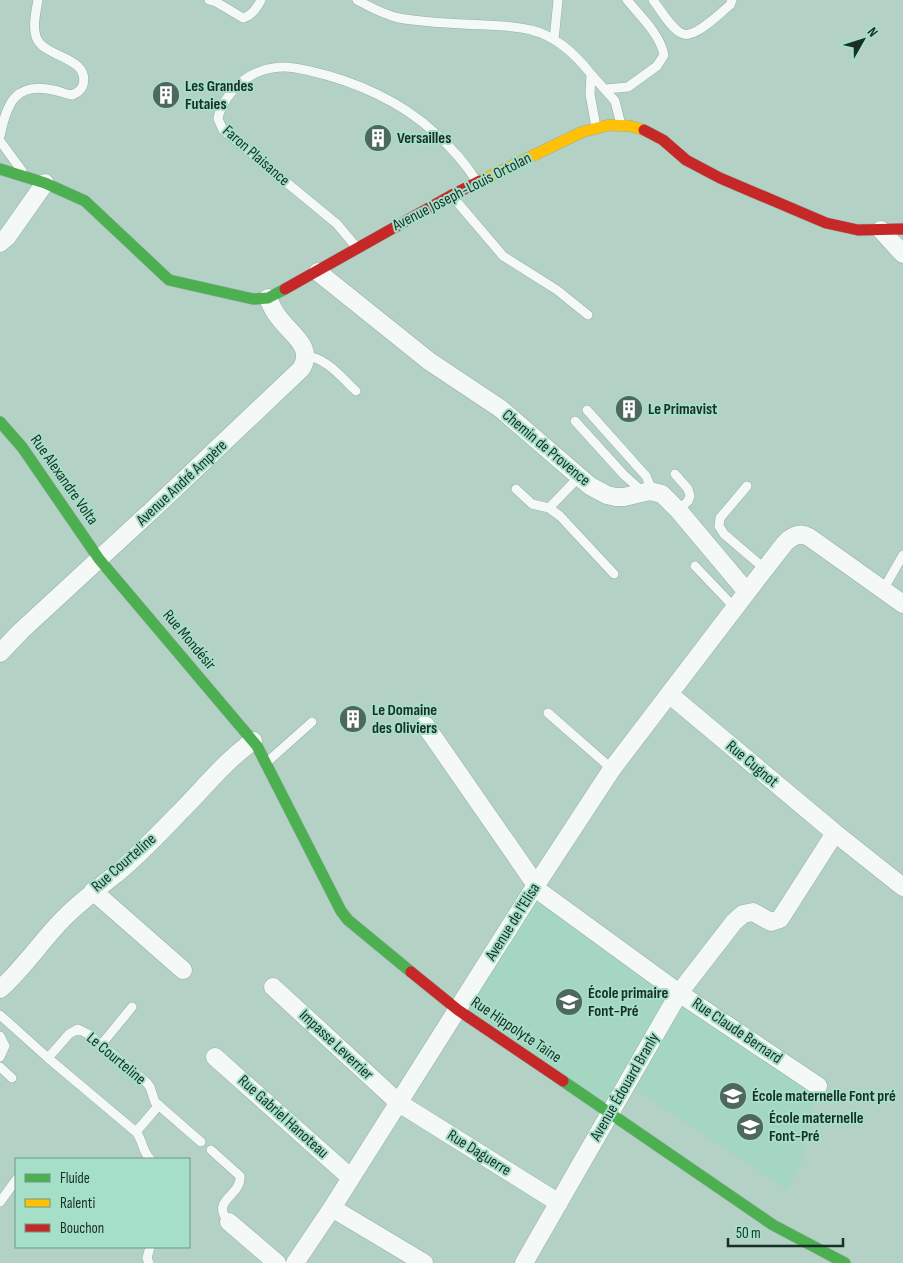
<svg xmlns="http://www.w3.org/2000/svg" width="903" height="1263" font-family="'Sofia Sans Condensed',sans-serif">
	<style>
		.built { fill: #a4d6c1 }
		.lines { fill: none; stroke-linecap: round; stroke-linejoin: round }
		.lane-casing { stroke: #96afa5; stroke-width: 10 }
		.street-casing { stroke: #96afa5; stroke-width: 19 }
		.fast-casing { stroke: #96afa5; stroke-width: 12 }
		.slow-casing { stroke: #96afa5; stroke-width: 12 }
		.jam-casing { stroke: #96afa5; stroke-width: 12 }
		.lane { stroke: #f4f8f6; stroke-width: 9 }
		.street { stroke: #f4f8f6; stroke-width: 18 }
		.fast { stroke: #4caf50; stroke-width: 11 }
		.slow { stroke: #ffc107; stroke-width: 11 }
		.jam { stroke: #c62828; stroke-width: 11 }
		.labels { text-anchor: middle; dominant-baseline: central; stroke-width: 4; stroke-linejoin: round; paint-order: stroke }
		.poi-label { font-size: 16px; font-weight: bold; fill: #182f26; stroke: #a6dfc7; text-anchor: start }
		.street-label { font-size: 16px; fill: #182f26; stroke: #a6dfc7 }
	</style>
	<rect width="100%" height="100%" fill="#b3d2c5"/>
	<path class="built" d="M 535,888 L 818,1086 L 800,1167 L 787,1190 L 627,1084 L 610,1114 L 458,1010 Z"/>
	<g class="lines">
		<defs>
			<path id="lane" d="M 209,0 L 216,2 L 243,18 C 252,16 257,8 261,0
				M 357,0 C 370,7 384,15 399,18 C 427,23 457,24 486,25 C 501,26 517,26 531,30 C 557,36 576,55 591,74
				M 653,0 C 660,9 671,28 681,33 C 693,41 720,13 730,5 L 732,0
				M 554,40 L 558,0
				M 606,89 L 628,87 L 657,66 L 664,55 C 660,34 640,16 627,0
				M 596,127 L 590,94 L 591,74 L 615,101 L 621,125
				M 0,136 C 7,103 15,82 53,90 C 59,91 65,94 72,95 C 77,93 81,91 83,85 C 90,57 46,58 37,39 C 32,28 36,11 38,0
				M 0,141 L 22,171
				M 452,196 L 503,256 L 557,290 L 588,315
				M 357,248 L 337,224 L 223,130 L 218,119 C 220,105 229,94 239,84 C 251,73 268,67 284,67 C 293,67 301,69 310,71 C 355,81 402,102 435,133 C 451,147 466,164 477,182
				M 305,356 C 326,357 342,378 356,391
				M 587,410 L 646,476 L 649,483 L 650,491
				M 575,421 L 624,475 L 643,492
				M 675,474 L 688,489 L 690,496 L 688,501 L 678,510
				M 747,486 L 720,518 L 719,526 L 724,534 L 765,569
				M 516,489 L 532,504 L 549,508 L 560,516 L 614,574
				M 549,508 L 579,477
				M 695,566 L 735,608
				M 883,590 L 903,555
				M 548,713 L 612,769
				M 267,762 L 312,722
				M 0,1015 L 48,1058 L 136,1132 C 143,1140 142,1151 150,1159
				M 0,1036 L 5,1046 L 0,1057
				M 101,1045 L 132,1007
				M 48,1058 L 69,1034 L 78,1029 L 88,1034 L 147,1083 L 150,1087 L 155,1102 L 201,1142
				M 0,1067 L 12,1078
				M 136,1132 L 159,1105
				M 211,1150 L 240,1176 C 242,1196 209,1200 229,1222
				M 0,1202 L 16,1180
				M 149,1263 L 147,1258 L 150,1247"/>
			<path id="street" d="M 881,230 L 903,254
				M 0,243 L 7,237 L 45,183
				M 318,272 L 429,361 L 501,409 L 590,486 L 607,495 L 616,497 L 624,497 L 650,491 L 662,494 L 679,511 L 747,592 L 785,543 C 792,536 800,532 809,537 L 903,604
				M 0,653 L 21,631 L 149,513 L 301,369 C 315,348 291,334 280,319 C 274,313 271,305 268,298
				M 669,694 L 835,833 L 903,887
				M 425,725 L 536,885
				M 535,888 L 679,993 L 818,1086
				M 93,891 L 183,970
				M 273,987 L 399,1103 L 559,1203
				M 0,989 C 24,968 41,941 64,918 C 80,902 98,888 116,874 C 138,856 159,834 179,813 C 203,789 225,761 253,741
				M 215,1057 L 351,1178
				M 332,1208 L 424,1263
				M 229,1222 L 277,1263
				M 295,1263 L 332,1208 L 536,885 L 612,769 L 747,592
				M 524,1263 L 679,993 L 734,922 L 743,914 L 753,912 L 771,922 L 780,919 L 835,833"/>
			<path id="fast" d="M 0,169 L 45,183 L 85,201 L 169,280 L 253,299 L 268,298 L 285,289
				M 0,422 L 22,447 L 99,559 L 257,746 L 341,911 L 348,920 L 411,972
				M 563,1081 L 773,1225 L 845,1263"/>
			<path id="slow" d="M 480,181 L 582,132 L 609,125 L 630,126 L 644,130"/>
			<path id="jam" d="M 644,130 L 663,140 L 686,160 L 720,178 L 826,223 L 858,230 L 903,229
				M 285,289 L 452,195 L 480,181
				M 411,972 L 458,1010 L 563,1081"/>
		</defs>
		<use href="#lane" class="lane-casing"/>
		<use href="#street" class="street-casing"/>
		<use href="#fast" class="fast-casing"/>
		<use href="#slow" class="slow-casing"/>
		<use href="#jam" class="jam-casing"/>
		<use href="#lane" class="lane"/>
		<use href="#street" class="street"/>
		<use href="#fast" class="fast"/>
		<use href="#slow" class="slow"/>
		<use href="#jam" class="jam"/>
	</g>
	<defs>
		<symbol id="building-disc" viewBox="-11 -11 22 22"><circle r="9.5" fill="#4e685e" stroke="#a6dfc7"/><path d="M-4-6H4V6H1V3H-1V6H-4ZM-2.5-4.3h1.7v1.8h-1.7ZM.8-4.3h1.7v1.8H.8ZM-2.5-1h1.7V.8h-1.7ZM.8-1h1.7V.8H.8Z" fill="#fff"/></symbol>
		<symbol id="school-disc" viewBox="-11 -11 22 22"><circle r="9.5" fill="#4e685e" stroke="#a6dfc7"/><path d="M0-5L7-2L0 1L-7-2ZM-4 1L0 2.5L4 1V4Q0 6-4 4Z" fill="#fff"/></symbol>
	</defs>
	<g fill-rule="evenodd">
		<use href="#building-disc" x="150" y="79" width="32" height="32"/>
		<use href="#building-disc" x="362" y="122" width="32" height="32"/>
		<use href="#building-disc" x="613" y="393" width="32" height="32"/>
		<use href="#building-disc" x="337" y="703" width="32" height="32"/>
		<use href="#school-disc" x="553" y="986" width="32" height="32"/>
		<use href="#school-disc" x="717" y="1080" width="32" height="32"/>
		<use href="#school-disc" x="734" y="1111" width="32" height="32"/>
	</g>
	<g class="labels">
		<g class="poi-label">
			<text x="185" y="86">Les Grandes<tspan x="185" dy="18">Futaies</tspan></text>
			<text x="397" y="138">Versailles</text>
			<text x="648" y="409">Le Primavist</text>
			<text x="372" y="710">Le Domaine<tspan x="372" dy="18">des Oliviers</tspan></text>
			<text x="588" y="993">École primaire<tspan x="588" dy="18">Font-Pré</tspan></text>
			<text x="752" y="1096">École maternelle Font pré</text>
			<text x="769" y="1118">École maternelle<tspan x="769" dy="18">Font-Pré</tspan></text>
		</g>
		<g class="street-label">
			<text transform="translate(256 156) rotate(41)">Faron Plaisance</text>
			<text transform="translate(462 192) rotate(-27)">Avenue Joseph-Louis Ortolan</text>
			<text transform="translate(546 448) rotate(40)">Chemin de Provence</text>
			<text transform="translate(64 480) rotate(55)">Rue Alexandre Volta</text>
			<text transform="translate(182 483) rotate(-43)">Avenue André Ampère</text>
			<text transform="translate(189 640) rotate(50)">Rue Mondésir</text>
			<text transform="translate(752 764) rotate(40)">Rue Cugnot</text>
			<text transform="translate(124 863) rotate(-41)">Rue Courteline</text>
			<text transform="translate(513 922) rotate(-58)">Avenue de l'Elisa</text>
			<text transform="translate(516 1030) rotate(34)">Rue Hippolyte Taine</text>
			<text transform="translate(737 1031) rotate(34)">Rue Claude Bernard</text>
			<text transform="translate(336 1045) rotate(43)">Impasse Leverrier</text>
			<text transform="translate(116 1059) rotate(40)">Le Courteline</text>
			<text transform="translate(625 1087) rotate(-60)">Avenue Édouard Branly</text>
			<text transform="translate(283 1117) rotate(42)">Rue Gabriel Hanoteau</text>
			<text transform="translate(479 1153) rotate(32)">Rue Daguerre</text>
		</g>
	</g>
	<rect x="15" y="1158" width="175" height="90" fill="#a6dfc7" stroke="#6d9987"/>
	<rect x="25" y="1174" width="25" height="8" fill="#4caf50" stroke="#6d9987"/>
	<text x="60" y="1183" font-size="15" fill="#182f26">Fluide</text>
	<rect x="25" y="1199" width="25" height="8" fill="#ffc107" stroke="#6d9987"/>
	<text x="60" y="1208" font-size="15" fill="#182f26">Ralenti</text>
	<rect x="25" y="1224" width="25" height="8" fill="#c62828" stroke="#6d9987"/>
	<text x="60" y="1233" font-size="15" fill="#182f26">Bouchon</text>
	<g transform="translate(863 40) rotate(51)" stroke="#a6dfc7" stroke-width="4" paint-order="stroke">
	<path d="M0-4L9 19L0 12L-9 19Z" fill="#182f26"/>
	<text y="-8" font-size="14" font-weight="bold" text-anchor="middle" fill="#182f26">N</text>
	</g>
	<path d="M728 1238v8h115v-8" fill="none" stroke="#182f26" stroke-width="2.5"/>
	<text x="736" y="1238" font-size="15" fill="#182f26" stroke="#a6dfc7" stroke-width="4" paint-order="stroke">50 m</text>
</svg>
